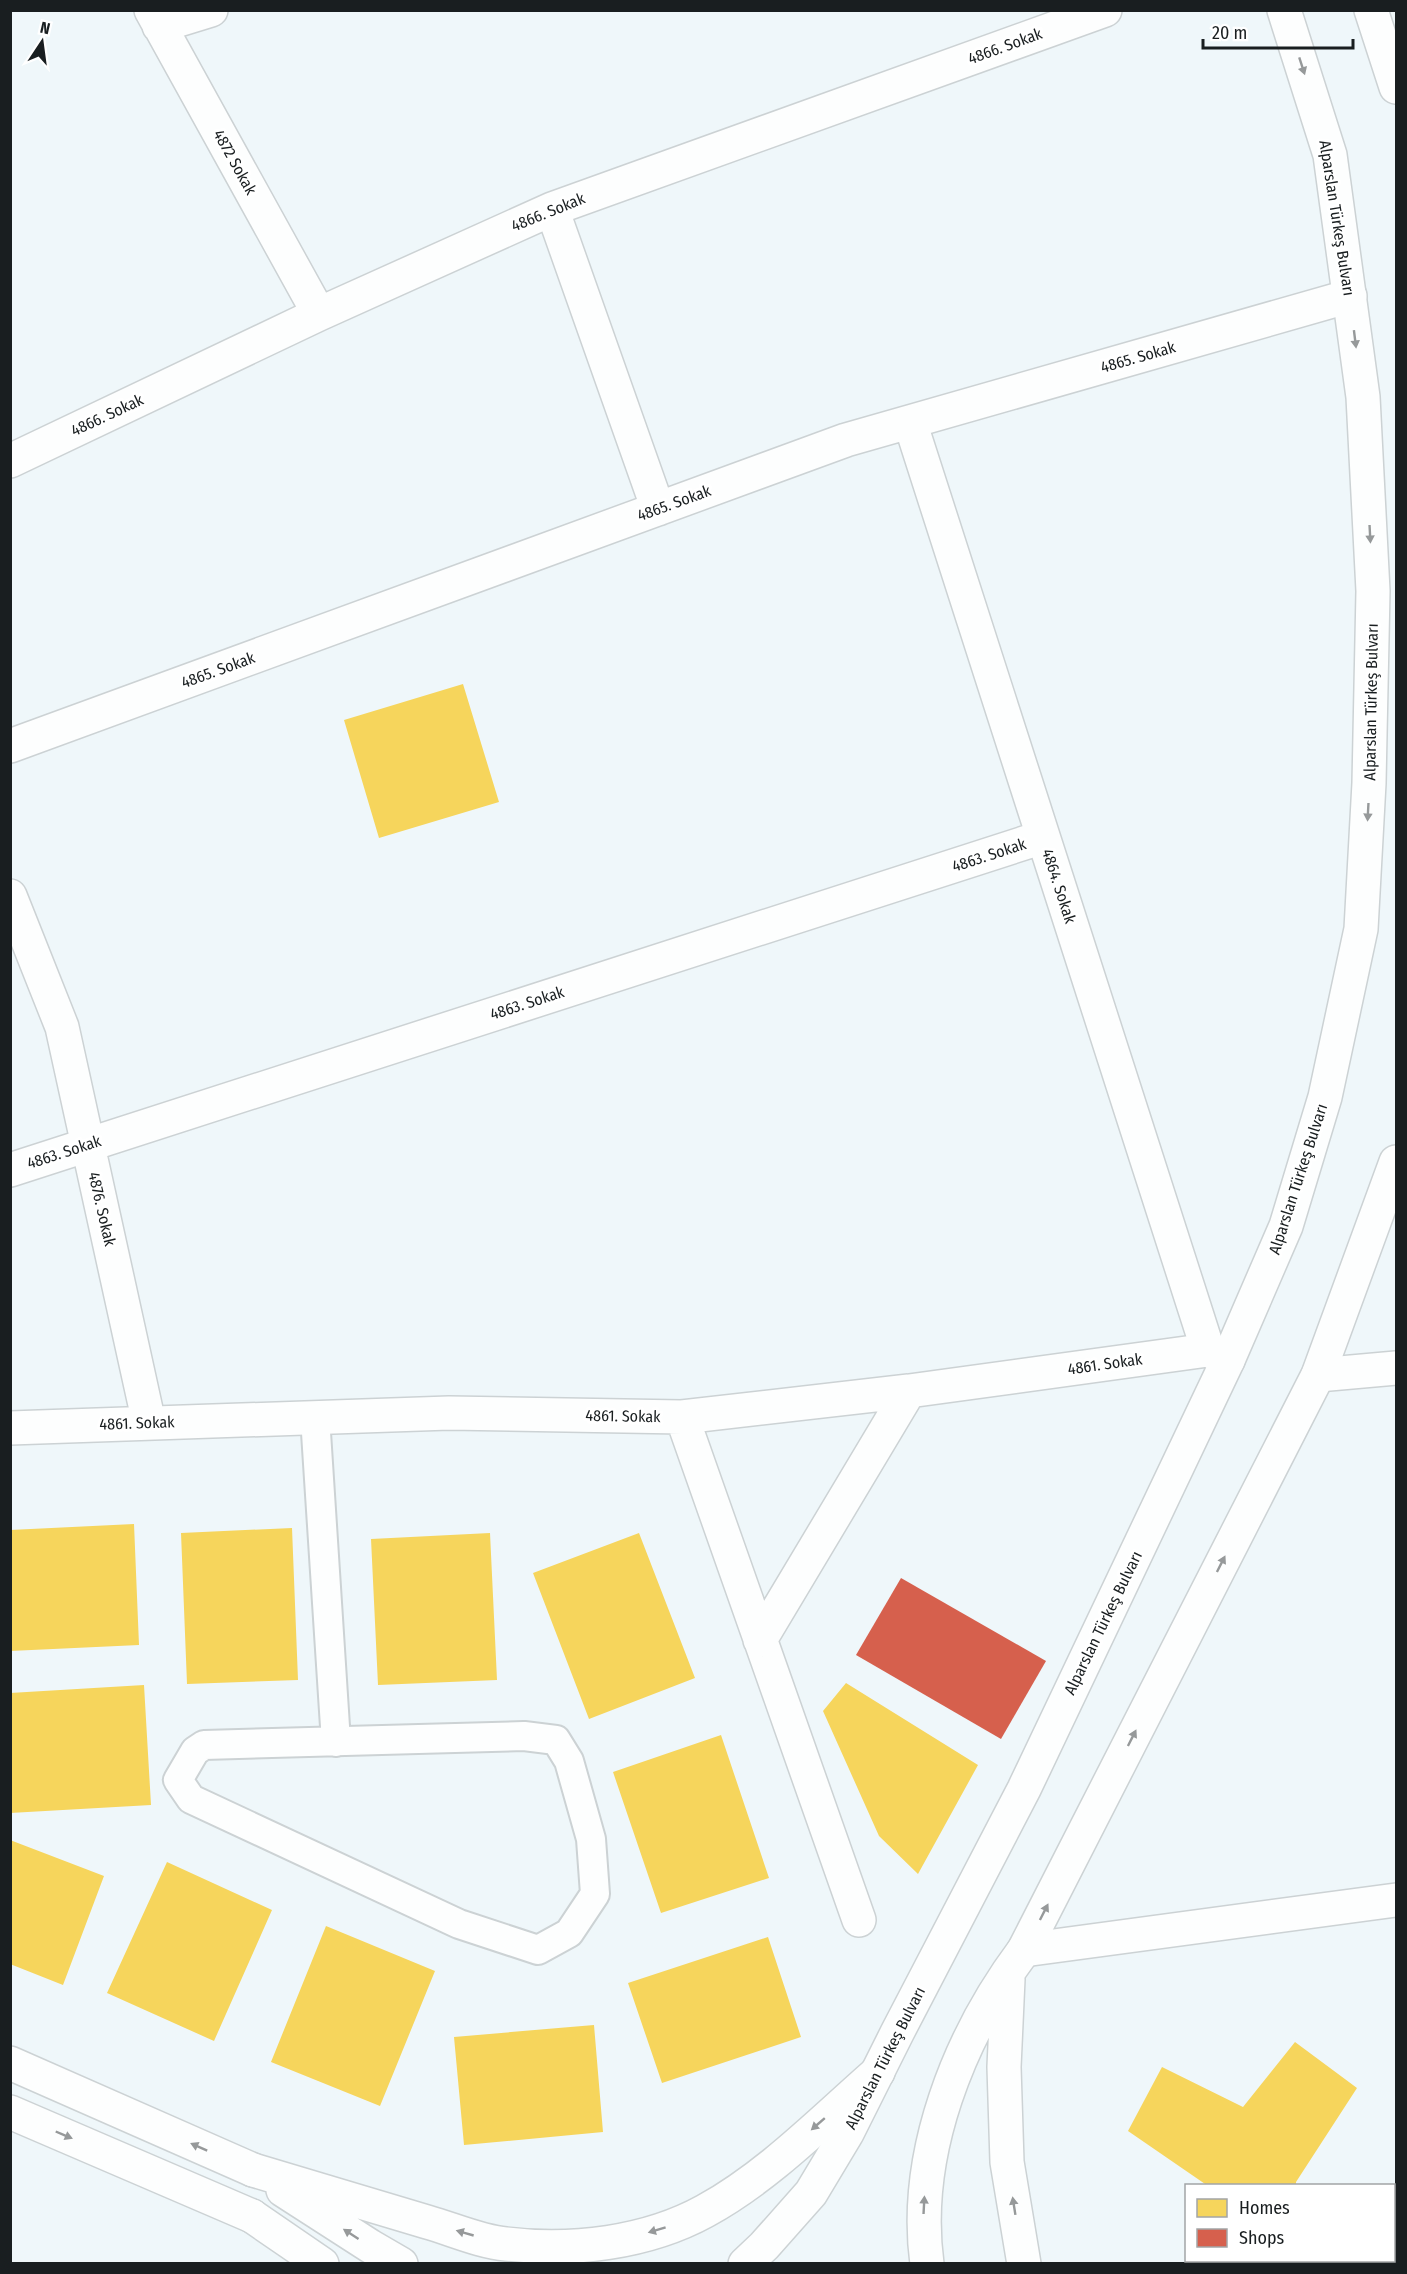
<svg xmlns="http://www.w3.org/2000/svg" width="1407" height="2274" font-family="'Fira Sans Condensed',sans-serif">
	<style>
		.homes { fill: #f6d55c }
		.shops { fill: #d6604d }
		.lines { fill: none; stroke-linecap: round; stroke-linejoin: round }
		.service-casing { stroke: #ccd2d4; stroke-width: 32 }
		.minor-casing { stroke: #ccd2d4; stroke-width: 36 }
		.tertiary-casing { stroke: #ccd2d4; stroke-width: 36 }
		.secondary-casing { stroke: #ccd2d4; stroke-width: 36 }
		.primary-casing { stroke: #ccd2d4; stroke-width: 36 }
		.service { stroke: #fdfefe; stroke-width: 28 }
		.minor { stroke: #fdfefe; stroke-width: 33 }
		.tertiary { stroke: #fdfefe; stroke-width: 33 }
		.secondary { stroke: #fdfefe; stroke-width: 33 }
		.primary { stroke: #fdfefe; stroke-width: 33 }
		.oneway { fill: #96999a }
		.labels { text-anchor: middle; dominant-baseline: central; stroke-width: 6; stroke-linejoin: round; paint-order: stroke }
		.street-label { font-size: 16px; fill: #191e20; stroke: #fff }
	</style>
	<rect width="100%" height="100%" fill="#eff7fa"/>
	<path class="homes" d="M 463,684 L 499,802 L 379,838 L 344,720 Z
		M 134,1524 L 139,1645 L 10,1651 L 10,1530 Z
		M 292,1528 L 298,1680 L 187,1684 L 181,1533 Z
		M 490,1533 L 497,1680 L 378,1685 L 371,1539 Z
		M 639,1533 L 695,1678 L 589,1719 L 533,1573 Z
		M 846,1683 L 978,1765 L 918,1874 L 879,1836 L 823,1711 Z
		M 144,1685 L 151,1805 L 10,1813 L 10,1693 Z
		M 721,1735 L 769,1878 L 661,1913 L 613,1772 Z
		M 10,1840 L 104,1876 L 63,1985 L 10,1964 Z
		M 167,1862 L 272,1910 L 214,2041 L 107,1993 Z
		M 326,1926 L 435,1971 L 380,2106 L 271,2062 Z
		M 768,1937 L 801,2037 L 662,2083 L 628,1983 Z
		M 594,2025 L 603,2132 L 464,2145 L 454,2037 Z
		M 1295,2042 L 1357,2088 L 1296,2182 L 1296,2186 L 1208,2186 L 1128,2131 L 1162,2067 L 1243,2107 Z
		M 1396,2187 L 1396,2264 L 1388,2264 L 1384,2260 L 1394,2260 L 1394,2191 Z"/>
	<path class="shops" d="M 901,1578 L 1046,1661 L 1001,1739 L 856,1655 Z"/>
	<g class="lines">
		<defs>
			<path id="service" d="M 315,1417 L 336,1742
				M 524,1736 L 556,1740 L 569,1761 L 591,1839 L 595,1894 L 569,1933 L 538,1950 L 459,1924 L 191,1799 L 178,1780 L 195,1751 L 204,1745 Z"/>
			<path id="minor" d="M 151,10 L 319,314
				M 159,26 L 211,10
				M 552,209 L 658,509
				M 910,422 L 1208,1350
				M 10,461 L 319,314 L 552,209 L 1105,10
				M 10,746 L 846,440 L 1350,296
				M 10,896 L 62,1027 L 149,1423
				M 10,1170 L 1043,837
				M 1318,1375 L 1396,1368
				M 682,1417 L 859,1920
				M 10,1428 L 449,1413 L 682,1417 L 909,1391 L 1208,1350 L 1228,1360
				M 760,1640 L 909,1391
				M 1024,1950 L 1396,1900"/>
			<path id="tertiary" d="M 253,2170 C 311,2187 369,2205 427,2222 C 452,2229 481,2242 506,2244 C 571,2252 647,2243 705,2211 C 769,2176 823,2120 878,2072
				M 283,2190 L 370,2246 L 401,2264
				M 252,2216 L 322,2264"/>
			<path id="secondary" d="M 10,2063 L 253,2170
				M 10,2112 L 252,2216"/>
			<path id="primary" d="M 1371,10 L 1396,87
				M 1008,1979 L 1004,2067 L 1007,2162 L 1024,2264
				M 745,2264 L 764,2246 L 811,2193 L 847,2133 L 897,2033 L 1024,1789 L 1228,1360 L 1286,1226 L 1325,1097 L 1361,929 L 1369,783 L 1373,591 L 1363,397 L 1330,155 L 1284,10
				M 927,2264 C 912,2154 959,2037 1024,1950 L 1318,1375 L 1396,1162"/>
		</defs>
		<use href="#service" class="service-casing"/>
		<use href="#minor" class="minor-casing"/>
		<use href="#tertiary" class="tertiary-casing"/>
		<use href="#secondary" class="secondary-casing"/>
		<use href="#primary" class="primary-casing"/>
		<use href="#service" class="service"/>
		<use href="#minor" class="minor"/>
		<use href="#tertiary" class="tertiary"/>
		<use href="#secondary" class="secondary"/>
		<use href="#primary" class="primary"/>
	</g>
	<defs><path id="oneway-solid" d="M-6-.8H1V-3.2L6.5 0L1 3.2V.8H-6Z" transform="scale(1.5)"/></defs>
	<g class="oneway">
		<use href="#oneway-solid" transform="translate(1302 66) rotate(72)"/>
		<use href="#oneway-solid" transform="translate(1355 339) rotate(83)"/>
		<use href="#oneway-solid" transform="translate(1370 534) rotate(87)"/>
		<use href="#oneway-solid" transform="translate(1368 812) rotate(93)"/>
		<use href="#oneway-solid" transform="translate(1221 1564) rotate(-63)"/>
		<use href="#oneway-solid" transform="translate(1132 1738) rotate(-63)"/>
		<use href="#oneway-solid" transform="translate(1044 1912) rotate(-63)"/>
		<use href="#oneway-solid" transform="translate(818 2124) rotate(139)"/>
		<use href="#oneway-solid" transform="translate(64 2135) rotate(23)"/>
		<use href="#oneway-solid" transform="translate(199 2147) rotate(-156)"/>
		<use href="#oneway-solid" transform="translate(924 2205) rotate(-87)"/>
		<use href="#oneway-solid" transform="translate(1014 2206) rotate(-99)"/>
		<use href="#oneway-solid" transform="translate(657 2230) rotate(163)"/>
		<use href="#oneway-solid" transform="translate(465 2233) rotate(-164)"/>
		<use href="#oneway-solid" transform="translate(351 2234) rotate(-147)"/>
	</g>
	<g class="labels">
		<g class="street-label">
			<text transform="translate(1005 46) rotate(-20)">4866. Sokak</text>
			<text transform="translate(235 162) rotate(61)">4872 Sokak</text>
			<text transform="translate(548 212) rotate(-22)">4866. Sokak</text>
			<text transform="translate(1337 218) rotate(81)">Alparslan Türkeş Bulvarı</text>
			<text transform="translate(1138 357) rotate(-16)">4865. Sokak</text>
			<text transform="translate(107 415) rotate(-25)">4866. Sokak</text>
			<text transform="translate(674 503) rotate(-20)">4865. Sokak</text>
			<text transform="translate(218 670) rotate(-20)">4865. Sokak</text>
			<text transform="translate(1371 702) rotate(-89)">Alparslan Türkeş Bulvarı</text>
			<text transform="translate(989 855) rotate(-18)">4863. Sokak</text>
			<text transform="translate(1059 886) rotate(72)">4864. Sokak</text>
			<text transform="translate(527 1003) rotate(-18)">4863. Sokak</text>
			<text transform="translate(64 1152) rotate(-18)">4863. Sokak</text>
			<text transform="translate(1298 1179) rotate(-72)">Alparslan Türkeş Bulvarı</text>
			<text transform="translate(102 1209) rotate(77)">4876. Sokak</text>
			<text transform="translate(1105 1364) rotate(-8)">4861. Sokak</text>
			<text transform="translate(623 1416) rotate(1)">4861. Sokak</text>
			<text transform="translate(137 1423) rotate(-2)">4861. Sokak</text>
			<text transform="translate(1103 1623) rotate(-64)">Alparslan Türkeş Bulvarı</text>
			<text transform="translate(885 2058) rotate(-63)">Alparslan Türkeş Bulvarı</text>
		</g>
	</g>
	<rect width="1407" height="2274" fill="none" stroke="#191e20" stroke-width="24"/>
	<rect x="1185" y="2184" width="210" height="78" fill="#ffffff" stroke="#a3a5a6" stroke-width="1.5"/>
	<rect x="1197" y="2199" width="30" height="18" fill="#f6d55c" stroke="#a3a5a6" stroke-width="1.5"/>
	<text x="1239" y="2214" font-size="18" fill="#191e20">Homes</text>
	<rect x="1197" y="2229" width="30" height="18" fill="#d6604d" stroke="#a3a5a6" stroke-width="1.5"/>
	<text x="1239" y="2244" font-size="18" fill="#191e20">Shops</text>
	<g transform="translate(42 42) rotate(13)" stroke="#ffffff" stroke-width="4.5" paint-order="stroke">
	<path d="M0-4.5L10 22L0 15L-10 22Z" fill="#191e20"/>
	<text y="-9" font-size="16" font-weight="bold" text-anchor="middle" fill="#191e20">N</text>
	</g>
	<path d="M1203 39v9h150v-9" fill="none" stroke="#191e20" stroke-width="3"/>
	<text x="1212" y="39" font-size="18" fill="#191e20" stroke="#ffffff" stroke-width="4.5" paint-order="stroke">20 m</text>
</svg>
